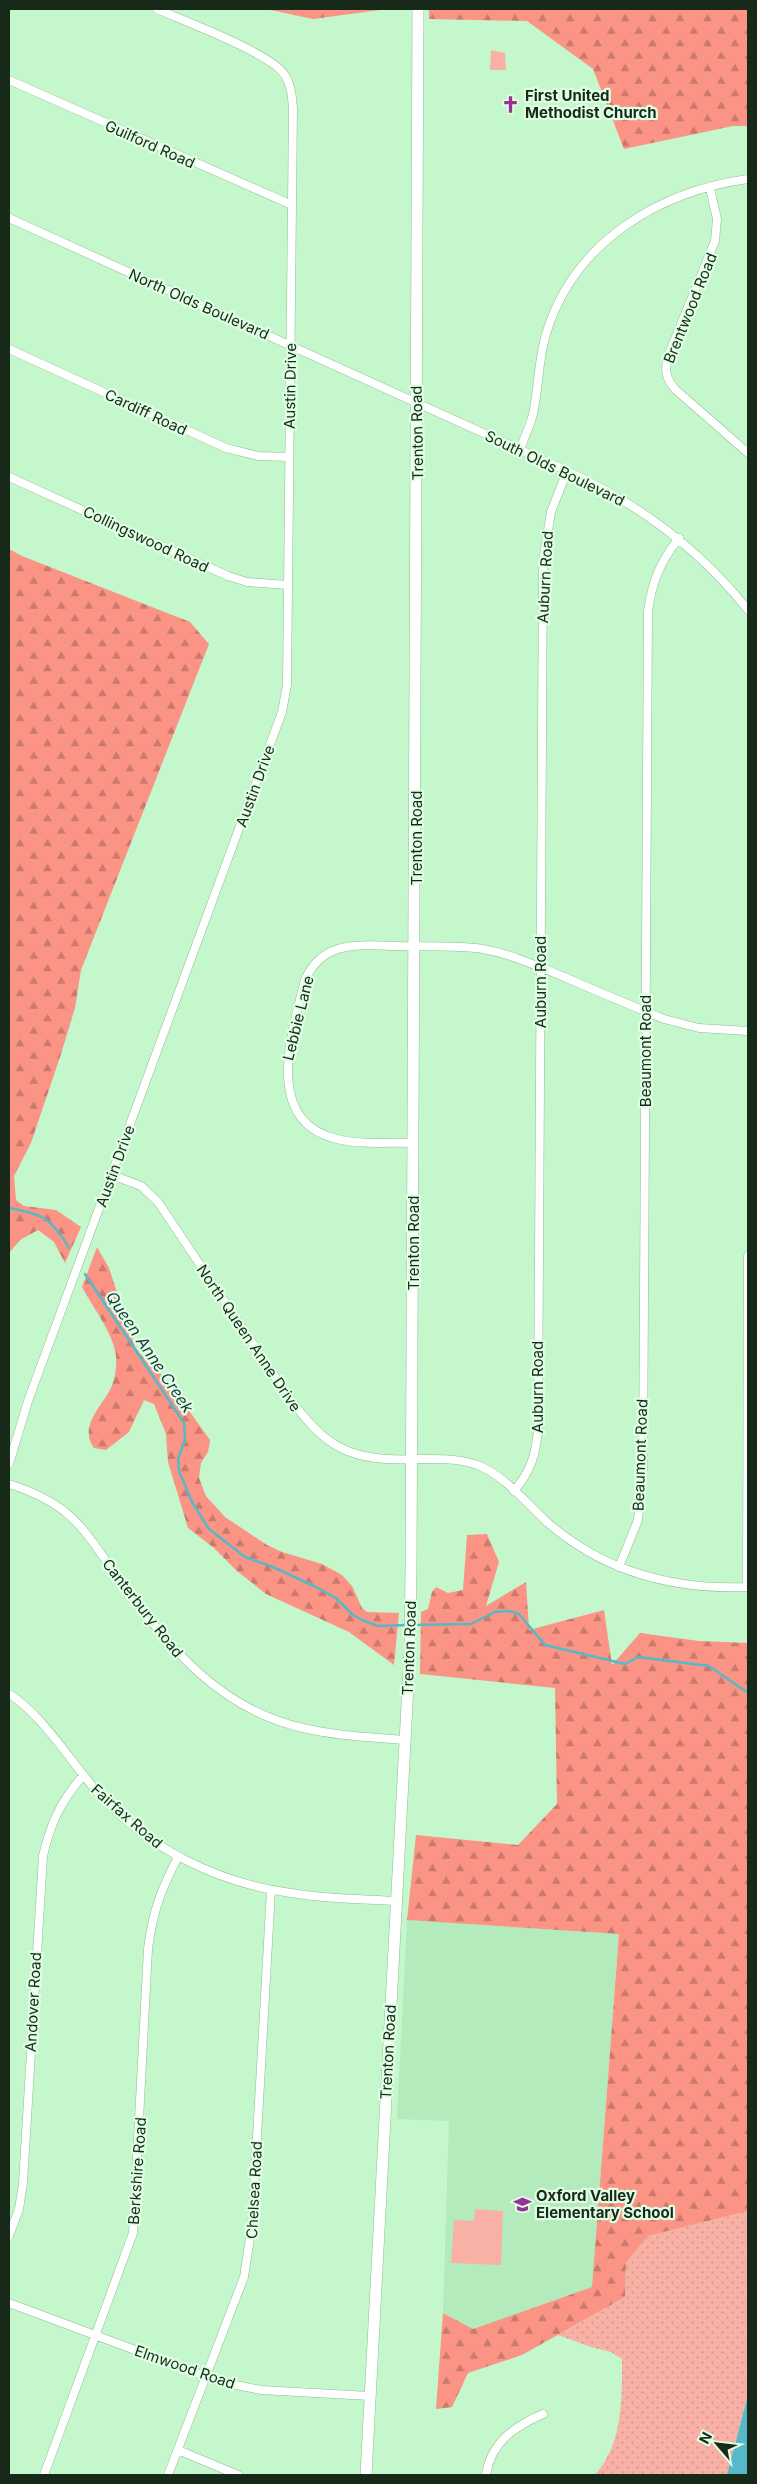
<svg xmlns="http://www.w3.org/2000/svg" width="757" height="2484" font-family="Inter,sans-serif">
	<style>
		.built { fill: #b3ebbc }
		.grass { fill: url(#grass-dots) }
		.forest { fill: url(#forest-firs) }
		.park { fill: #f9b0a5 }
		.water { fill: #55b9c8 }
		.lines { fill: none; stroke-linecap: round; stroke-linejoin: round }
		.stream { stroke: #55b9c8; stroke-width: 2.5 }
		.minor-casing { stroke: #8ebe95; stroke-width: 9 }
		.secondary-casing { stroke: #8ebe95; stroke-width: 12 }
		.minor { stroke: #fff; stroke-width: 8 }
		.secondary { stroke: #fff; stroke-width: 11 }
		.labels { text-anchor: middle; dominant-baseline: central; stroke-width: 4.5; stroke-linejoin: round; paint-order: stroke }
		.poi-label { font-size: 15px; font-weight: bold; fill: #172a1a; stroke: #e0fee4; text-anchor: start }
		.street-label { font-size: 15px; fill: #172a1a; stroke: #e0fee4 }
		.water-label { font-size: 16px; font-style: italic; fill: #18373c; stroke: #e0fee4 }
	</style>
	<defs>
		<pattern id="grass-dots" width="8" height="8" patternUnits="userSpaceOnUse" patternTransform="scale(1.25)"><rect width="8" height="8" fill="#f9b0a5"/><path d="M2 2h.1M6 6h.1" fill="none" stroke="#d5988d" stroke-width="1.8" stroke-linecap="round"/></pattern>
		<pattern id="forest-firs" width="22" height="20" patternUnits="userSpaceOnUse" patternTransform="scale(1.25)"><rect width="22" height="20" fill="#fb9485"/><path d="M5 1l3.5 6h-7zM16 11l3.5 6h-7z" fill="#ca796c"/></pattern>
	</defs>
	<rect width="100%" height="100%" fill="#c4f7cc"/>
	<path class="built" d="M 407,1920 L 619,1934 L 592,2287 L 473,2329 L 443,2313 L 449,2121 L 397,2119 Z"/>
	<path class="grass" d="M 748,2211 L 748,2395 L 727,2475 L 595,2475 C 623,2443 622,2400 622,2359 L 611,2352 L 591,2347 L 558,2335 L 625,2297 L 626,2263 L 648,2236 Z"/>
	<path class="forest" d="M 266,9 L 388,9 L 313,19 Z
		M 429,9 L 748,9 L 748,126 L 733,126 L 624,149 L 593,69 L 527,21 L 429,19 Z
		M 9,549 L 22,556 L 190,622 L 209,644 L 81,970 L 75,1008 L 61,1054 L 31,1143 L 14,1176 L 16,1200 L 24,1206 L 56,1210 L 81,1227 L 65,1263 L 54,1242 L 38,1230 L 20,1240 L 9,1253 Z
		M 97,1247 L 109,1268 L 135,1347 L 150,1366 L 160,1373 L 177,1394 L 210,1440 L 208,1452 L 201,1463 L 199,1478 L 206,1496 L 225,1517 L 267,1545 L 282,1552 L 322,1564 L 342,1575 L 352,1586 L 362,1608 L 367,1612 L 399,1613 L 394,1665 L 349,1632 L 266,1594 L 237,1571 L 214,1548 L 188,1528 L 168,1462 L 166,1434 L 154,1404 L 144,1400 L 129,1432 L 106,1450 L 94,1448 C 79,1427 100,1408 110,1390 C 115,1381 117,1366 116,1356 C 113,1332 93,1308 82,1287 Z
		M 487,1534 L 499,1562 L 486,1606 L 526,1582 L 529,1630 L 604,1610 L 612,1665 L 640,1633 L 699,1641 L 748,1643 L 748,2211 L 648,2236 L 626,2263 L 625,2297 L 522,2355 L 468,2373 L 452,2407 L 436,2409 L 443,2313 L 473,2329 L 592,2287 L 619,1934 L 407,1920 L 416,1835 L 518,1845 L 557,1804 L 555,1688 L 420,1674 L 421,1612 L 428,1609 L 432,1592 L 436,1587 L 448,1593 L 463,1590 L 467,1535 Z"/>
	<path class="park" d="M 491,50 L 505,53 L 506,70 L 490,70 Z
		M 475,2209 L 503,2211 L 501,2265 L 451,2263 L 454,2220 L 474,2221 Z"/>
	<path class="water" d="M 748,2395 L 748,2475 L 727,2475 Z"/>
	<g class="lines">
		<path class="stream" d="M 9,1208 C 42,1214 52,1218 69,1248
			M 85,1274 L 184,1423 L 185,1440 L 178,1459 L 179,1471 L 192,1502 L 209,1529 L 245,1557 L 273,1567 L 316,1587 L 336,1598 L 353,1615 L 362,1620 L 378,1626 L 408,1625
			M 413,1625 L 471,1624 L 495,1612 L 509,1611 L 519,1614 L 545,1645 L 625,1664 L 638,1657 L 709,1666 L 748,1693"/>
		<defs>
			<path id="minor" d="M 9,80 L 292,205
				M 710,188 L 717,219 L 715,241 L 668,356 C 664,371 666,379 676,390 L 748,453
				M 9,218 L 567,471 C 639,504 699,548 748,610
				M 9,349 L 226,448 L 258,456 L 288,457
				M 520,450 C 524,438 530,426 533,414 C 539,387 538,358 547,331 C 575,242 659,191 748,179
				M 9,477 L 228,576 L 247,582 L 288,585
				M 414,1143 C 389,1142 361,1145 337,1139 C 262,1121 292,1032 305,980 C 323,940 358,945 396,946 C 425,947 455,945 483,949 C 511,954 537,966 562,976 C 596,991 630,1005 664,1019 L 699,1028 L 748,1031
				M 112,1175 L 141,1186 L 158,1202 L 286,1393 C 326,1449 349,1462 419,1459 C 440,1459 462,1458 482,1467 C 508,1479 528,1505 548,1523 C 605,1572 675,1590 748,1587
				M 9,1464 L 28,1401 L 282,712 L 287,685 L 293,108 C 292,96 291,84 284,74 C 270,53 184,21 157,9
				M 9,1484 C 75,1505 83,1530 122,1583 C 169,1648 221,1710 303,1728 C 337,1736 371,1737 405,1740
				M 514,1491 C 531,1471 536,1454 538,1429 L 543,561 L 551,512 L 567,471
				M 619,1567 L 638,1520 L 643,1468 L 648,611 C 652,582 660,562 679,538
				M 747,1587 L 748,1256
				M 9,1694 C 42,1714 73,1765 100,1795 C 149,1849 218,1883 291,1893 C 325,1899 361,1899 396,1901
				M 9,2236 L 19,2209 L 23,2183 L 43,1856 C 50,1825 61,1800 83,1776
				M 9,2303 L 221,2382 L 261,2390 L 370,2396
				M 178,2450 L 238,2475
				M 44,2475 L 133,2233 L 148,1949 C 153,1910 161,1890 178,1857
				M 168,2475 L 244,2277 L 252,2225 L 271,1890
				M 486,2475 C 491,2442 515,2426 543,2414"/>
			<path id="secondary" d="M 366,2475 L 410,1648 L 411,1570 L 418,9"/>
		</defs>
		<use href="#minor" class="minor-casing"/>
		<use href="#secondary" class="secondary-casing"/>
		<use href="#minor" class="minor"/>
		<use href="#secondary" class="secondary"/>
	</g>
	<defs>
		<symbol id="church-bare" viewBox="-9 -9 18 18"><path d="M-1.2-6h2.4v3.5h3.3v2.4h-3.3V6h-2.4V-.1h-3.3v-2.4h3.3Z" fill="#983296" stroke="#e0fee4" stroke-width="2.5" paint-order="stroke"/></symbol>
		<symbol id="school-bare" viewBox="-9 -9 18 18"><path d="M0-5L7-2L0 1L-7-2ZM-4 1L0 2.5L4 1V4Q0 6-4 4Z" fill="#983296" stroke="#e0fee4" stroke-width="2.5" paint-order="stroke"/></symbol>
	</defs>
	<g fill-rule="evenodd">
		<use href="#church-bare" x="498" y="92" width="25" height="25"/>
		<use href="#school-bare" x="510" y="2192" width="25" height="25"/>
	</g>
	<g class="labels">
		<g class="poi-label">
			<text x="525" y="95">First United<tspan x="525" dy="17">Methodist Church</tspan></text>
			<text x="536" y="2195">Oxford Valley<tspan x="536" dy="17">Elementary School</tspan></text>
		</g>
		<g class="street-label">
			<text transform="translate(150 144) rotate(24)">Guilford Road</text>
			<text transform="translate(199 304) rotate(24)">North Olds Boulevard</text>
			<text transform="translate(690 308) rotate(-68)">Brentwood Road</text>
			<text transform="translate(290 386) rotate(-89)">Austin Drive</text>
			<text transform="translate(146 412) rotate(25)">Cardiff Road</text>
			<text transform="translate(417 433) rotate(-91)">Trenton Road</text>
			<text transform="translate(555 468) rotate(26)">South Olds Boulevard</text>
			<text transform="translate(146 539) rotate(25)">Collingswood Road</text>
			<text transform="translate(545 577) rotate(-87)">Auburn Road</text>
			<text transform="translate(255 786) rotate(-70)">Austin Drive</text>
			<text transform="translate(416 838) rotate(-90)">Trenton Road</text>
			<text transform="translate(540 982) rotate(-90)">Auburn Road</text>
			<text transform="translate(298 1018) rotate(-76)">Lebbie Lane</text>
			<text transform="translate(645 1051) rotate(-90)">Beaumont Road</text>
			<text transform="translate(115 1166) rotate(-70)">Austin Drive</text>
			<text transform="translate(413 1243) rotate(-90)">Trenton Road</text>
			<text transform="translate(249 1338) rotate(56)">North Queen Anne Drive</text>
			<text transform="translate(537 1387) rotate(-90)">Auburn Road</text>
			<text transform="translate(640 1455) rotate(-88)">Beaumont Road</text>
			<text transform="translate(143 1608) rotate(52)">Canterbury Road</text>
			<text transform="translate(409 1648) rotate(-88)">Trenton Road</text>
			<text transform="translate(127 1816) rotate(41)">Fairfax Road</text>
			<text transform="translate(33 2002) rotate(-87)">Andover Road</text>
			<text transform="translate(388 2052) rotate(-87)">Trenton Road</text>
			<text transform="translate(137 2171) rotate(-86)">Berkshire Road</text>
			<text transform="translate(254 2190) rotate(-87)">Chelsea Road</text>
			<text transform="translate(185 2367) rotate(19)">Elmwood Road</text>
		</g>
		<g class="water-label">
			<text transform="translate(150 1352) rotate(56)">Queen Anne Creek</text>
		</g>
	</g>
	<rect width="757" height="2484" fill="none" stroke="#172a1a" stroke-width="20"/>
	<g transform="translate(717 2444) rotate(298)" stroke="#e0fee4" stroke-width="4" paint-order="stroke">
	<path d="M0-4L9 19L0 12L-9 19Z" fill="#172a1a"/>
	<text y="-8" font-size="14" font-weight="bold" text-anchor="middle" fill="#172a1a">N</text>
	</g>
</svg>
